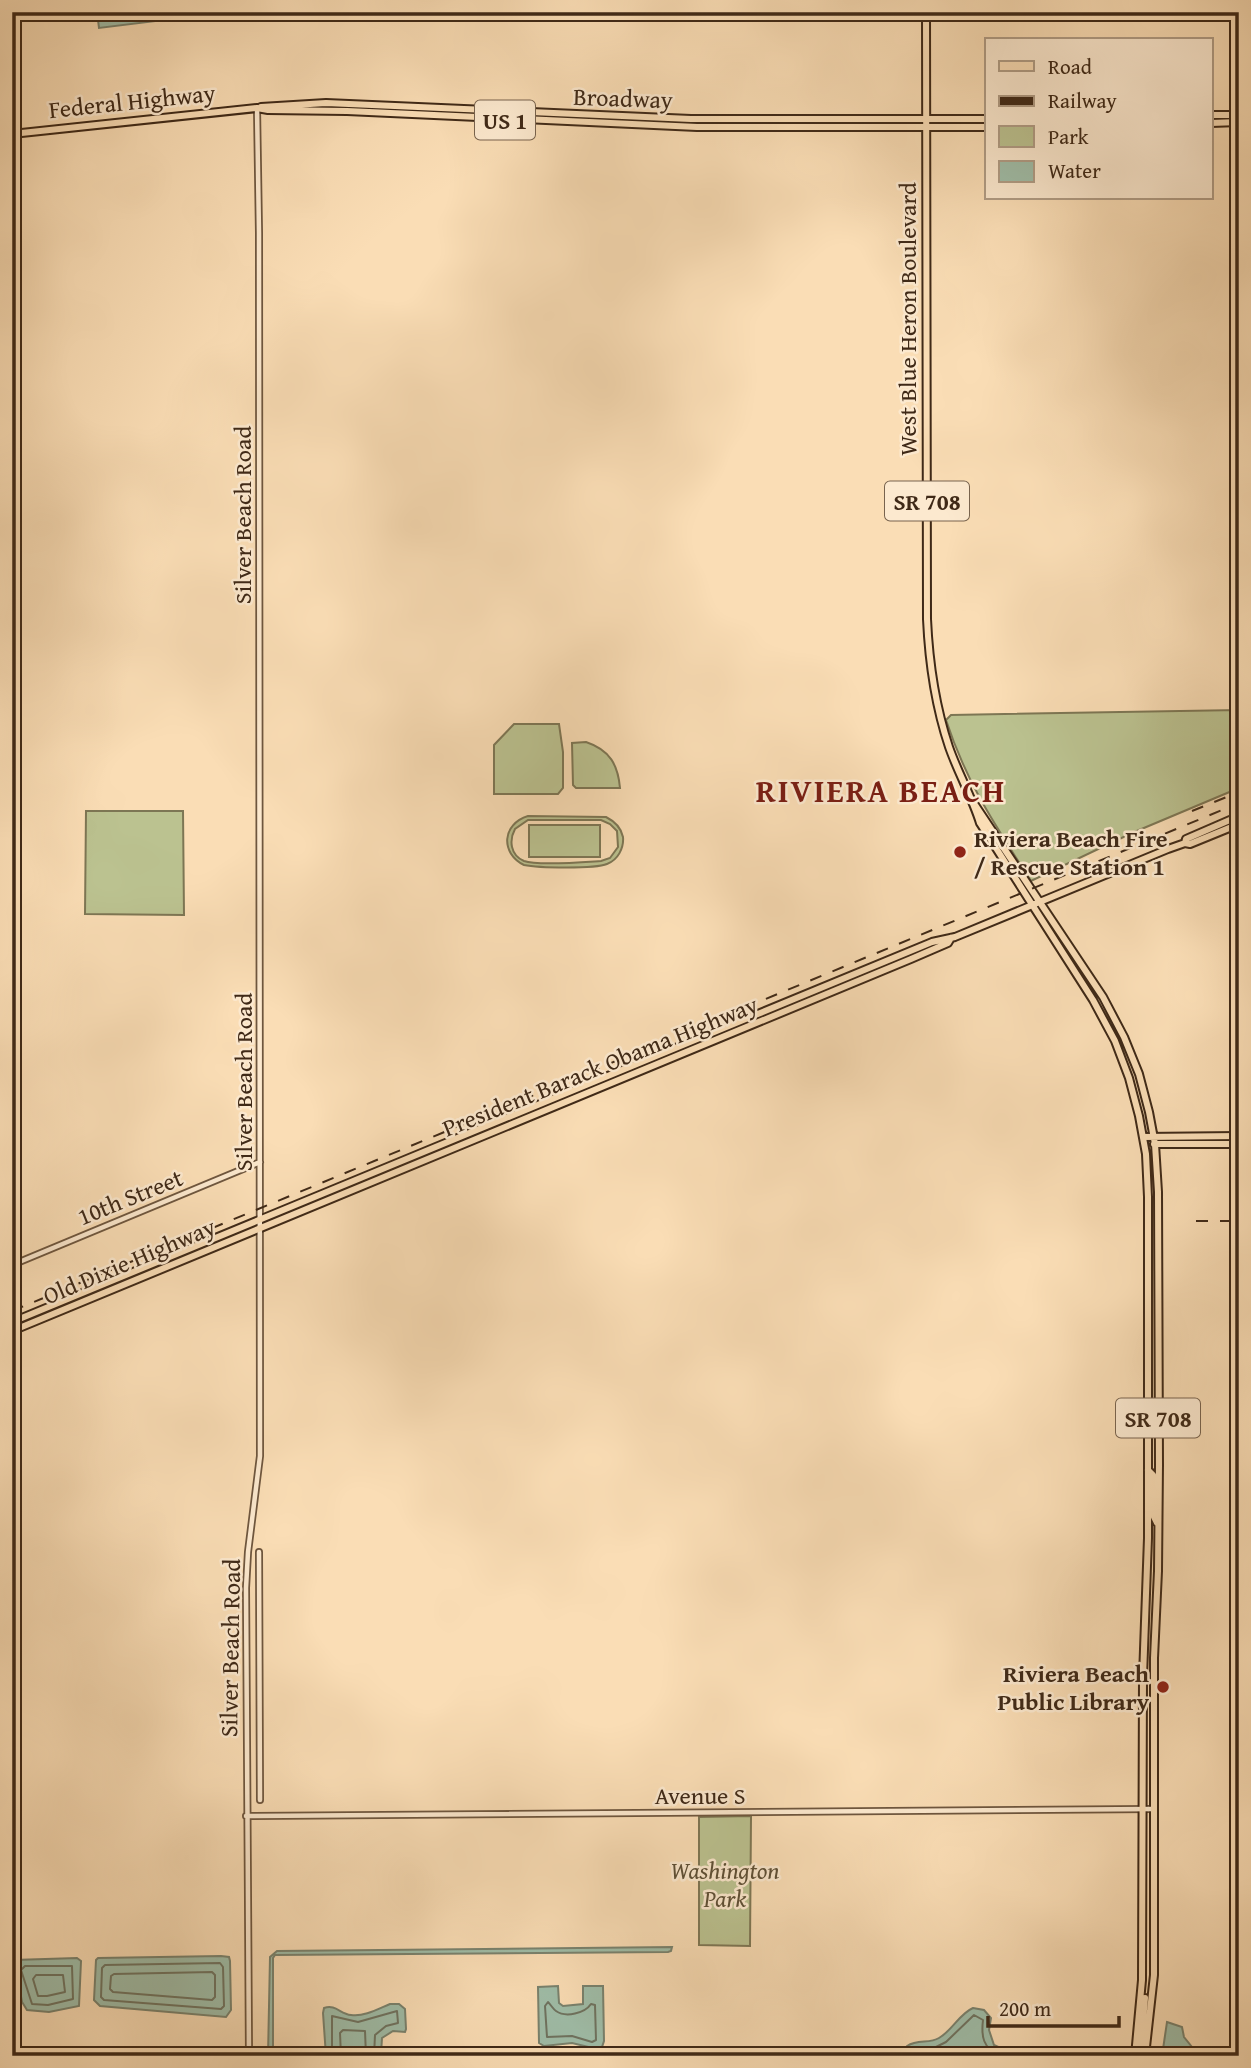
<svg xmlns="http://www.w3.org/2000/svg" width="1251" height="2068" font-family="'Gentium Book Plus',serif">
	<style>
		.green { fill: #bbc290; stroke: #7d7654; stroke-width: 2; fill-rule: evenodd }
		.water { fill: #9fbda8; stroke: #79826e; stroke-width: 2 }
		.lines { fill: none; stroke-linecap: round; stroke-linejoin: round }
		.shore { stroke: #6f7360; stroke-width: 2 }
		.minor-casing { stroke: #6e563e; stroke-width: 8 }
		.major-casing { stroke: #3f2917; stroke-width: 10 }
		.minor { stroke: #fce9cf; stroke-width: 4.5 }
		.major { stroke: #faddb5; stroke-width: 6 }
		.rail { stroke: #3f2917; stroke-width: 2; stroke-dasharray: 12 12; stroke-linecap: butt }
		.poi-dot { fill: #8f2418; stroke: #fce9cf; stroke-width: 2.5 }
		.labels { text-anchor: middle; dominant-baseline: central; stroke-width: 5; stroke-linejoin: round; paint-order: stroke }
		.shield { fill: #fce9cf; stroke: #78634e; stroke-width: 2 }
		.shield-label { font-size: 23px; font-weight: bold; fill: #3f2917 }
		.street-label { font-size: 24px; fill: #3f2917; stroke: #fce9cf }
		.poi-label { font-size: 24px; font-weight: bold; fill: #3f2917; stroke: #fce9cf; text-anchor: start }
		.park-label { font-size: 24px; font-style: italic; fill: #5e4f35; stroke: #fce9cf }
		.district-label { font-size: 32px; font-weight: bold; letter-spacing: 2px; fill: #7a1f14; stroke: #fce9cf }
	</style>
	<rect width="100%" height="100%" fill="#faddb5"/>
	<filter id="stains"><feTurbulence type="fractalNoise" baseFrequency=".00286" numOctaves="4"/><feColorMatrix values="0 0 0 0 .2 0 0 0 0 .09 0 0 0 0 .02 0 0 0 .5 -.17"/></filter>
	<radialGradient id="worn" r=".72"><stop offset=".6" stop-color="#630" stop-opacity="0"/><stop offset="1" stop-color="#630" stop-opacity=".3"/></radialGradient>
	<path class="green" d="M 1239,710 L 1239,788 L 1132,833 L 1031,881 C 995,825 967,784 946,720 L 951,715 Z
		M 514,724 L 559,724 L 563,752 L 563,788 L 558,794 L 494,794 L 494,745 Z
		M 586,742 C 610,750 618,765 620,788 L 576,788 L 573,785 L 572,743 Z
		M 86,811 L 183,811 L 184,915 L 85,914 Z
		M 528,816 L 606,817 C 614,821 621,827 623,837 C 624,848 618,860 607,864 C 595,869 538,868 524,865 C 500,853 502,824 528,816 ZM 528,820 L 601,820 L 610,824 L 617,831 L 618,847 L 610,858 L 601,861 C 585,862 538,866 524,861 C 510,855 509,840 515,829 Z
		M 529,825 L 600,825 L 600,857 L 529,857 Z
		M 751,1816 L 750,1946 L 699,1945 L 699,1817 Z"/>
	<path class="water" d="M 97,12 L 196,12 L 197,16 L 99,28 Z
		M 672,1947 L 671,1951 L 668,1952 L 275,1955 L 273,1958 L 273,2056 L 268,2056 L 270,1957 L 277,1951 Z
		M 221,1956 L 229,1957 L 230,1961 L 231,2010 L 226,2017 L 100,2006 L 94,2000 L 96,1960 L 98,1958 Z
		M 77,1958 L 81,1961 L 79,2006 L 49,2012 L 27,2010 L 22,2002 L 14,1960 Z
		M 558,1986 L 559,2003 L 563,2006 L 583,2004 L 583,1986 L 603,1986 L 604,2041 L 601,2050 L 572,2043 L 544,2046 L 539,2043 L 538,1987 Z
		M 390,2004 L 399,2004 L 405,2009 L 406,2029 L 405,2032 L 393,2031 L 382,2038 L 381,2054 L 326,2056 L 323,2013 L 324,2008 C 336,2004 340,2014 351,2015 C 364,2017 378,2009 390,2004 Z
		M 973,2008 L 984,2010 L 991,2018 L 989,2030 L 994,2045 L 1018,2056 L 905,2056 L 907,2046 C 918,2039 929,2044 939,2038 C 953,2030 959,2014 973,2008 Z
		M 1167,2022 L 1182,2027 L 1184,2037 L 1192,2047 L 1191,2056 L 1162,2056 Z"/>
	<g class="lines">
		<path class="shore" d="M 220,1963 L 223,1967 L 224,2006 L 221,2009 L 104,2000 L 101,1997 L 102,1968 L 105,1965 Z
			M 25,1966 L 72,1966 L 73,1999 L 48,2005 L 32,2004 L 21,1970 Z
			M 212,1972 L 215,1975 L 215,1997 L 212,2000 L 113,1992 L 110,1989 L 111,1976 L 114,1974 Z
			M 36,1975 L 63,1975 L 65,1992 L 47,1996 L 38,1996 L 33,1979 Z
			M 548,2002 C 551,2005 553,2009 556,2011 C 566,2018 585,2013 591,2004 L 595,2005 L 596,2040 L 592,2042 L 572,2036 L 547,2037 L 545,2006 Z
			M 332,2056 L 332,2016 L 358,2022 L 397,2011 L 398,2023 L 386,2026 L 375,2035 L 374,2056
			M 341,2056 L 340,2033 L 343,2030 L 365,2031 L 366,2056
			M 912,2056 L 914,2050 L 932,2049 L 946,2042 L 974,2015 L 983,2020 C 981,2037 983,2047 999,2056"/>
		<defs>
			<path id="minor" d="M 12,1265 L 260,1162
				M 259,1552 L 260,1800
				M 246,1816 L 1153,1809
				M 249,2056 L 246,1588 L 248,1552 L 260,1456 L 259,233 L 257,108"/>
			<path id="major" d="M 926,12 L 927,619 C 929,663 935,705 949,747 C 958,773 972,797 980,823 L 1093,1000 L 1115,1041 L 1129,1078 L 1139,1116 L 1146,1154 L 1148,1197 L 1148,1538 L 1143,1677 L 1142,1980 L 1135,2056
				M 261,107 L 326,103 L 691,119 L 987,119
				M 1211,115 L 1239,115
				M 1211,123 L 1239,122
				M 12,134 L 257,108 L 268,110 L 347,111 L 697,127 L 987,127
				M 975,805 L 1103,997 L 1124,1037 L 1139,1074 L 1149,1112 L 1155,1144 L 1158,1192 L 1159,1464 L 1158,1571 L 1154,1658 L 1154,1975 L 1145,2056
				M 1185,843 L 1186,839 L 1239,816
				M 1143,1137 L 1239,1136
				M 1154,1144 L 1239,1144
				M 12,1322 L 932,942 L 955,937 L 1168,849 L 1185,843 L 1190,844 L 1239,824
				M 12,1331 L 911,959 L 948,943 L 951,938
				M 1148,1470 L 1153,1475 L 1154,1517 L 1157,1523
				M 1140,2056 L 1145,1998"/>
		</defs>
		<use href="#minor" class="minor-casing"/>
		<use href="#major" class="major-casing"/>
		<use href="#minor" class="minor"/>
		<use href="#major" class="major"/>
		<path class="rail" d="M 1192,811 L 1239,792
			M 1196,1221 L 1239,1221
			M 12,1311 L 1239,803"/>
	</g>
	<g class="poi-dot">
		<circle cx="960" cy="852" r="7"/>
		<circle cx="1163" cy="1687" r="7"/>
	</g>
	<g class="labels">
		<g class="shield">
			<rect x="475" y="100.5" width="60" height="39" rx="5"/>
			<rect x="885" y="481.5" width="84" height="39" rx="5"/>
			<rect x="1116" y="1398.5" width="84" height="39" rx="5"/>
		</g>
		<g class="shield-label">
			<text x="505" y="120">US 1</text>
			<text x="927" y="501">SR 708</text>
			<text x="1158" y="1418">SR 708</text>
		</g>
		<g class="street-label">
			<text transform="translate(623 98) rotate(2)">Broadway</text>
			<text transform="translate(132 101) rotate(-6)">Federal Highway</text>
			<text transform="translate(907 319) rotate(-90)">West Blue Heron Boulevard</text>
			<text transform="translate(242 515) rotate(-90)">Silver Beach Road</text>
			<text transform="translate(600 1066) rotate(-22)">President Barack Obama Highway</text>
			<text transform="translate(243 1082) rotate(-90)">Silver Beach Road</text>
			<text transform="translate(130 1197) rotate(-22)">10th Street</text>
			<text transform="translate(129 1261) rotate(-23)">Old Dixie Highway</text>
			<text transform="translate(230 1648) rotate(-89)">Silver Beach Road</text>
			<text x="700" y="1795">Avenue S</text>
		</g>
		<g class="poi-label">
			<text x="974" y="838">Riviera Beach Fire<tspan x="974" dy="28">/ Rescue Station 1</tspan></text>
			<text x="1149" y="1673" text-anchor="end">Riviera Beach<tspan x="1149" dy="28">Public Library</tspan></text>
		</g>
		<g class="park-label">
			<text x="725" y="1870">Washington<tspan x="725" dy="28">Park</tspan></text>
		</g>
		<g class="district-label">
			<text x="881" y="790">RIVIERA BEACH</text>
		</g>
	</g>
	<rect width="1251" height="2068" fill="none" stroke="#faddb5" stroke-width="42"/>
	<rect x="14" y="14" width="1223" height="2040" fill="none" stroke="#3f2917" stroke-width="3.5"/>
	<rect x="21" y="21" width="1209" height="2026" fill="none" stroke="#3f2917" stroke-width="2"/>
	<rect x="985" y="38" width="228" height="161" fill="#fce9cf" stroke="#b09c85" stroke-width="2"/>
	<rect x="999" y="61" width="35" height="10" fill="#faddb5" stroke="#b09c85" stroke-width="2"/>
	<text x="1048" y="74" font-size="21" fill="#3f2917">Road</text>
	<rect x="999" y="96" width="35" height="10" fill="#3f2917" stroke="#b09c85" stroke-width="2"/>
	<text x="1048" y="108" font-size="21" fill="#3f2917">Railway</text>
	<rect x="999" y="126" width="35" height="21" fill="#bbc290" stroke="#b09c85" stroke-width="2"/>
	<text x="1048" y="144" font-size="21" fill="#3f2917">Park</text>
	<rect x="999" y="161" width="35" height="21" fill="#9fbda8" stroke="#b09c85" stroke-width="2"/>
	<text x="1048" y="178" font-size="21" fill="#3f2917">Water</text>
	<path d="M988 2016v10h131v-10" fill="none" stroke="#3f2917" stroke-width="3.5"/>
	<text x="999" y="2016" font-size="21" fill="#3f2917" stroke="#fce9cf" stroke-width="5" paint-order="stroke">200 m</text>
	<rect width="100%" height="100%" filter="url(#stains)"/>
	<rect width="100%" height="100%" fill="url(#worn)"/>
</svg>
